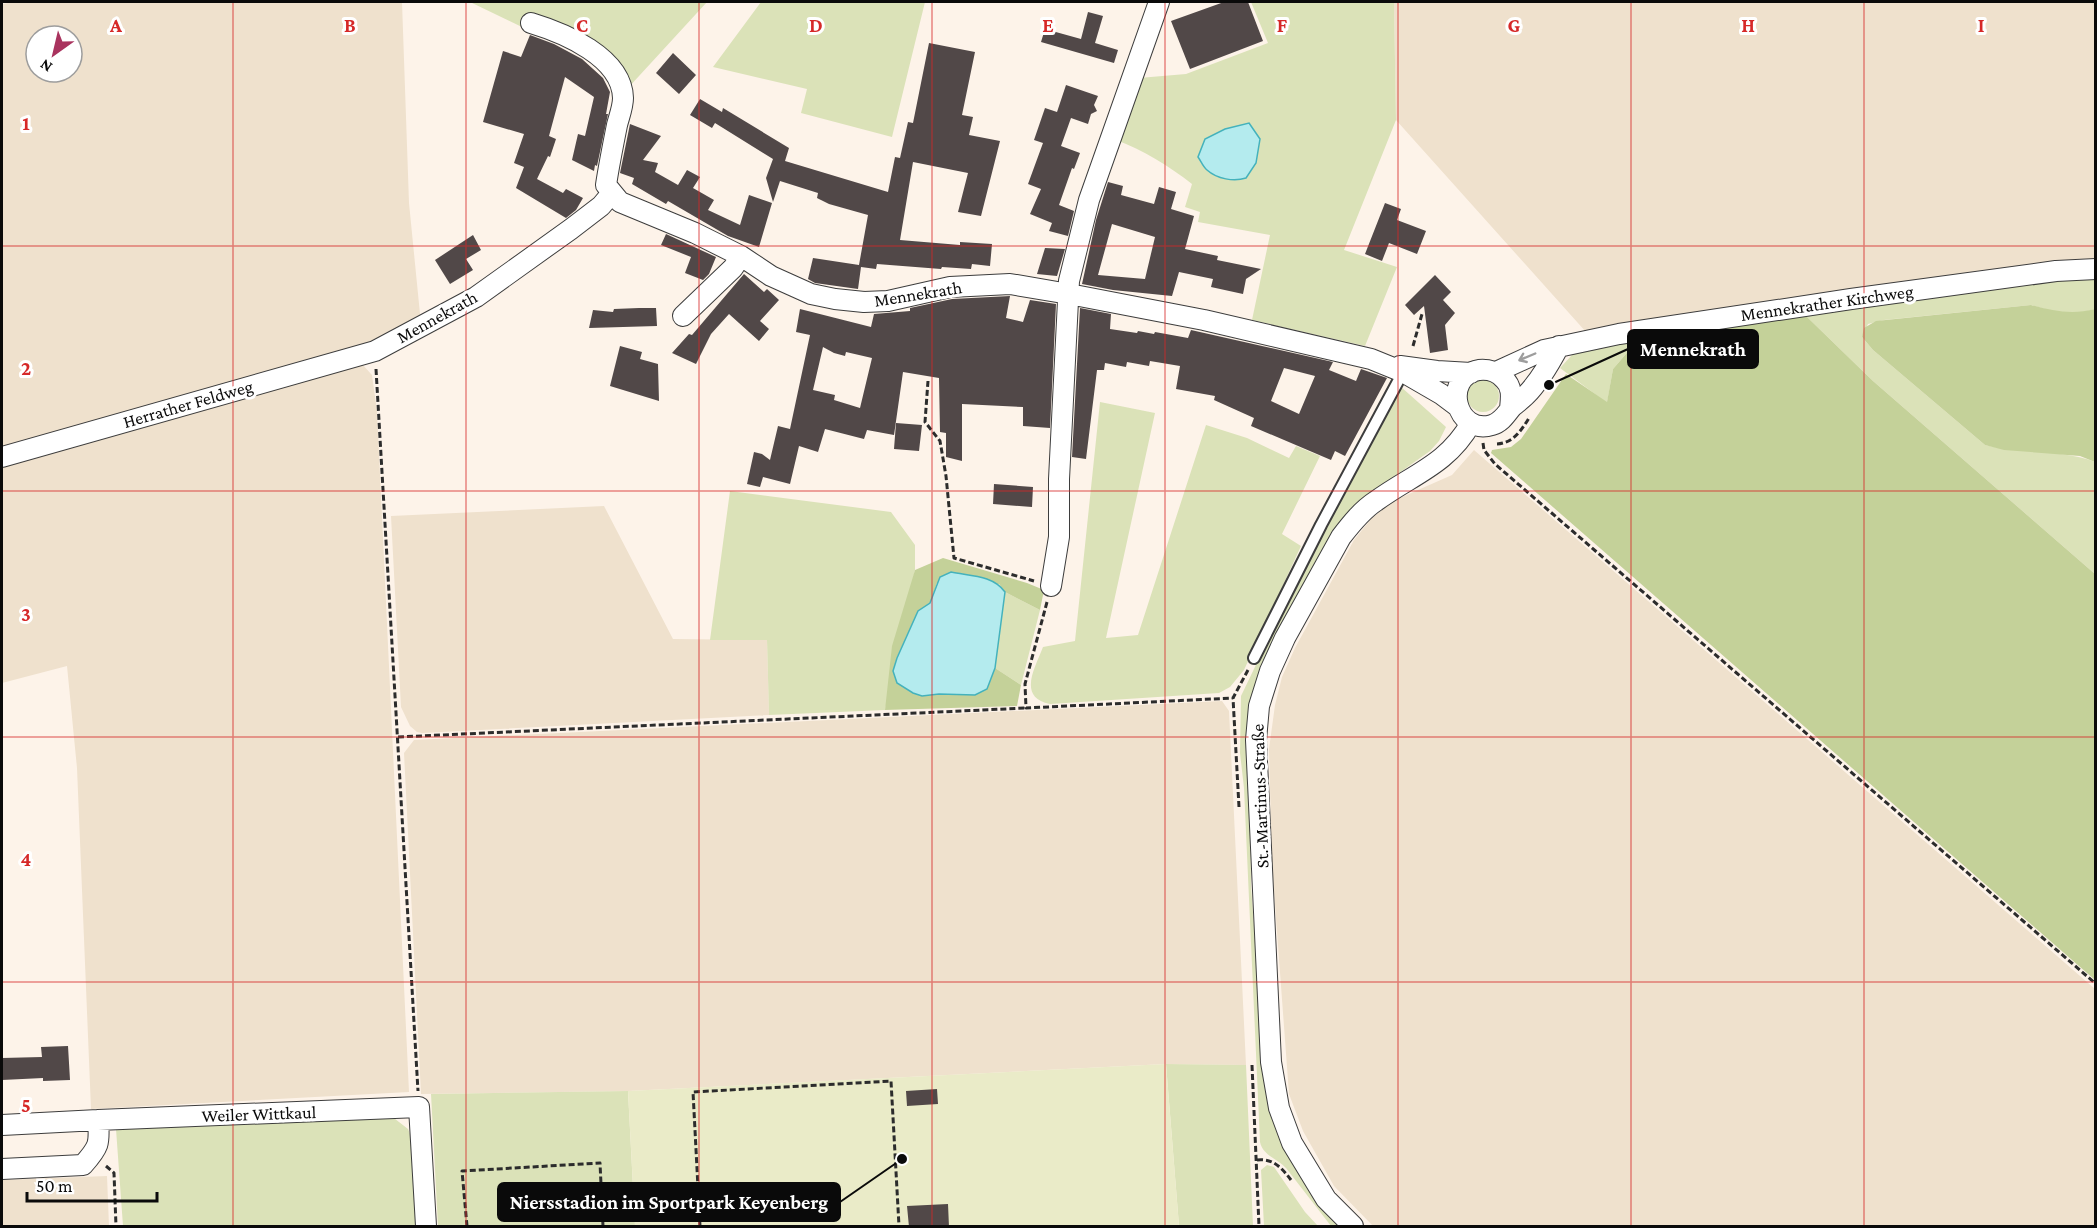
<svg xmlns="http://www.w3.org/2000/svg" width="2097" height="1228" font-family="'Crimson Pro',serif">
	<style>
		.farmland { fill: #efe1cd; fill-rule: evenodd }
		.green { fill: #dbe2b8 }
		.forest { fill: #c4d199 }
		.pitch { fill: #eaebc8 }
		.water { fill: #b4ebee; stroke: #44b2bc; stroke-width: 1.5 }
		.building { fill: #514848; fill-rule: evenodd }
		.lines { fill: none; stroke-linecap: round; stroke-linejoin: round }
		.lane-casing { stroke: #3d3d3d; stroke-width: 14 }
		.street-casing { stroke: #3d3d3d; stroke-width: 22 }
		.path { stroke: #2c2c2c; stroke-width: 3; stroke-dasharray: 6 3; stroke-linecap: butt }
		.lane { stroke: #fff; stroke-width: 10 }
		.street { stroke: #fff; stroke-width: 20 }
		.oneway { stroke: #9d9d9d }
		.grid { fill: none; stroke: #d62828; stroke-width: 1.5; stroke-opacity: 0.55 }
		.labels { text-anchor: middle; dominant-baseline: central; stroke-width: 6; stroke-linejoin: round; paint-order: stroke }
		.street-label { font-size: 18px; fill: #0a0a0a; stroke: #fff }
		.grid-label { font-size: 20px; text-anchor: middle; font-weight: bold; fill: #d62828; stroke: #fff; stroke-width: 6; stroke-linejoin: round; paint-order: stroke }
		.leader { fill: none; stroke: #0a0a0a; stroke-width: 2 }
		.callout-dot { fill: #0a0a0a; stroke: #fff; stroke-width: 2 }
		.callout { fill: #0a0a0a; stroke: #0a0a0a; stroke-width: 2 }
		.callout-label { font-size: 20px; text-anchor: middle; font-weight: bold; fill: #fff }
	</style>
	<rect width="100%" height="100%" fill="#fdf3e9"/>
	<path class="farmland" d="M 14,2 L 402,2 L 409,203 L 421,324 L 392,339 L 2,452 L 2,4 ZM 36,36 L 72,36 L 72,72 L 36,72 Z
		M 1394,2 L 2095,2 L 2095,260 L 1586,332 L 1396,120 Z
		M 362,364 L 372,375 L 377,411 L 409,1092 L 91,1109 L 77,768 L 67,666 L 2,683 L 2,461 Z
		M 1474,450 L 2095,989 L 2095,1226 L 1373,1226 L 1334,1186 L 1303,1131 L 1289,1094 L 1272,864 L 1269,749 L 1275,705 L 1282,677 L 1295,648 L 1354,540 L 1371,519 L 1393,501 L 1452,475 Z
		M 604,506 L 673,639 L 767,640 L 769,715 L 422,733 L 417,732 L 410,726 L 401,707 L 391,516 Z
		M 1222,701 L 1229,711 L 1246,1065 L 1166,1064 L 628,1091 L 421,1094 L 404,753 L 414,740 Z
		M 107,1176 L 109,1226 L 2,1226 L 2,1180 Z"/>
	<path class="green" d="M 470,2 L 707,2 L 628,88 L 618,68 L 524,28 Z
		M 761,2 L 925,2 L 892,137 L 801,113 L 807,89 L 713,67 Z
		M 1251,2 L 1394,2 L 1396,120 L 1344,250 L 1397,267 L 1365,346 L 1252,320 L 1270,235 L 1198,222 L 1200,212 L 1185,207 L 1192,184 C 1169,166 1143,150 1116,140 L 1139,78 L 1186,74 L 1268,43 Z
		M 2095,277 L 2095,309 L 2080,313 L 2059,313 L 2031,305 L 1884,320 L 1868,324 L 1862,337 L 1873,350 L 1985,445 C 2021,454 2060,449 2095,462 L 2095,574 L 1873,381 L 1805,315 L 1980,286 Z
		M 1638,340 L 1613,369 L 1607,403 L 1560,368 L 1572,355 L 1579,351 Z
		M1467 396a16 16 0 1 1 32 0a16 16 0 1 1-32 0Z
		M 1400,386 L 1446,427 L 1439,441 L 1430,451 L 1371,493 L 1293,606 L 1250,776 L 1251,887 L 1266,1080 L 1343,1226 L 1331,1226 L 1286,1168 C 1277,1158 1263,1156 1260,1142 L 1244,788 L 1240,753 L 1241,696 L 1291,592 Z
		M 1100,402 L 1155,413 L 1106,638 L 1138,635 L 1206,425 L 1247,438 L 1289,458 L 1296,446 L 1320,456 L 1282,534 L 1301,546 L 1244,670 L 1230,687 L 1219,693 L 1050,704 C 1017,697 1035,668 1043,647 L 1075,641 Z
		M 730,491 L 891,512 L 915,545 L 915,570 L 885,710 L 769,715 L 767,640 L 710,640 Z
		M 1005,592 L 1040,610 L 1021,685 L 995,668 Z
		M 1166,1064 L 1246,1065 L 1253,1226 L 1179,1226 Z
		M 628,1091 L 635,1226 L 438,1226 L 431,1094 Z
		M 390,1115 L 408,1129 L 412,1139 L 416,1226 L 123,1226 L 116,1129 Z
		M 1267,1165 L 1274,1167 L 1305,1212 L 1318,1226 L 1264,1226 L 1261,1170 Z"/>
	<path class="forest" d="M 2031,305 C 2054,311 2072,315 2095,309 L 2095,462 L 2080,456 L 2004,450 L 1985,445 L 1873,350 L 1862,337 L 1864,328 L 1876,321 Z
		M 1805,315 L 1873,381 L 2095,574 L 2095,980 L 1491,453 L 1492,450 L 1511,447 L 1521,439 L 1566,374 L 1607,402 L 1613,369 L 1638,340 Z
		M 943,558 L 1027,583 L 1044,590 L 1040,610 L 1005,592 L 999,584 L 937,583 L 930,603 L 918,611 L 897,657 L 893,671 L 897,683 L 913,693 L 922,696 L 939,694 L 974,695 L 987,689 L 995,668 L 1021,685 L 1017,706 L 885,710 L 892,646 L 915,570 Z"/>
	<path class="pitch" d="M 1166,1064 L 1179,1226 L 635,1226 L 628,1091 Z"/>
	<path class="water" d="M 1249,123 L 1260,139 L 1256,163 L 1246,178 C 1234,182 1217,179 1207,170 C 1203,167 1201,161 1198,157 L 1205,139 L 1225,129 Z
		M 951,572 C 970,576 993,575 1005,592 L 995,668 L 987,689 L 975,695 L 939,694 L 922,696 L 913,693 L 897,683 L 893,671 L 897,658 L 918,611 L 930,603 L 940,577 Z"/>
	<path class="building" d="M 1224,2 L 1248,2 L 1263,41 L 1190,69 L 1171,21 Z
		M 1088,12 L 1103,16 L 1095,43 L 1118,50 L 1114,63 L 1041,42 L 1045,29 L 1081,39 Z
		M 530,35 L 554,44 L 582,59 L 603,78 L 610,92 L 606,114 L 608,114 L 597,166 L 595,165 L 594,171 L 572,160 L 578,134 L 585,136 L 594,97 L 565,77 L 549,136 L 556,139 L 550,157 L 548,156 L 537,179 L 563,193 L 566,189 L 583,198 L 576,210 L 566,218 L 516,188 L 524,167 L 514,163 L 524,134 L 483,122 L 503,51 L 521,57 Z
		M 929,43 L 975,52 L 962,115 L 973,117 L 969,135 L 1000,141 L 981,216 L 958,212 L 968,173 L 913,162 L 900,240 L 960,245 L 960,242 L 992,244 L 990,266 L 972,264 L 971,269 L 942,267 L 941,269 L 877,264 L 876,269 L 861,267 L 858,289 L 815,283 L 808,279 L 813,258 L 859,265 L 868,215 L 829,204 L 817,198 L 818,193 L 780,181 L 773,202 L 766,178 L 773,159 L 715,123 L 712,128 L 690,115 L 700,99 L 722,112 L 723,108 L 789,148 L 785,161 L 888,192 L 895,157 L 900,158 L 908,122 L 913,123 Z
		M 673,53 L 696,75 L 679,94 L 656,73 Z
		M 1066,85 L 1098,96 L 1094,105 L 1097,111 L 1091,114 L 1088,124 L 1071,118 L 1061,146 L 1080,153 L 1074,169 L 1072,168 L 1059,205 L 1074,211 L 1068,236 L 1049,231 L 1052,223 L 1030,214 L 1041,189 L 1028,184 L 1043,143 L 1034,140 L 1045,108 L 1057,112 Z
		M 630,124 L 661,136 L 643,160 L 658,163 L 655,172 L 678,185 L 687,170 L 700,177 L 693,188 L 714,200 L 708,210 L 740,225 L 749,195 L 772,203 L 759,247 L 728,236 L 668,201 L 666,204 L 632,184 L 634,178 L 620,173 Z
		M 1108,182 L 1123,186 L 1121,195 L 1154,204 L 1159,187 L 1176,192 L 1171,209 L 1194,216 L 1185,249 L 1218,256 L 1217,260 L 1261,269 L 1246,279 L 1243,294 L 1211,287 L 1213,279 L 1179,272 L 1172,296 L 1113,290 L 1082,284 L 1096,220 ZM 1112,224 L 1155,237 L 1145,279 L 1098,275 Z
		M 1385,203 L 1401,209 L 1397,220 L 1426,231 L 1417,254 L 1389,243 L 1382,261 L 1365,254 Z
		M 666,234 L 716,257 L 709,274 L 703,280 L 685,273 L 691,257 L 661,245 Z
		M 473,235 L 481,250 L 466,259 L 473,270 L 450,284 L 435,260 Z
		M 1045,248 L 1065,249 L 1057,276 L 1037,274 Z
		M 744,274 L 764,292 L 767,289 L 779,300 L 760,321 L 769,329 L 759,341 L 729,314 L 711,334 L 696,364 L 672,353 L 689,334 L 692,335 Z
		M 1435,275 L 1451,292 L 1443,300 L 1455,313 L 1445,325 L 1448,350 L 1430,353 L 1424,306 L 1414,315 L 1405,305 Z
		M 1010,296 L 1006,318 L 1023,322 L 1030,300 L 1056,304 L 1050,428 L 1023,426 L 1023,407 L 962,404 L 962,461 L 946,457 L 946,433 L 940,432 L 939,378 L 903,372 L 894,435 L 867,430 L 864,439 L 825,429 L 818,452 L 799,446 L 790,484 L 763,477 L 760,487 L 747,484 L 754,452 L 762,454 L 770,460 L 778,426 L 790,429 L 810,335 L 796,332 L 800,309 L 871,327 L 874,314 L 910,311 L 910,308 L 952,299 ZM 823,347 L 834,353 L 845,356 L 846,352 L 872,358 L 860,408 L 834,400 L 835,395 L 813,390 Z
		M 639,308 L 656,308 L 657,326 L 589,328 L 593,310 L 613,312 L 614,309 Z
		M 1080,308 L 1111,314 L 1110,329 L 1137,333 L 1138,331 L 1154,334 L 1155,332 L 1188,338 L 1191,330 L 1333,362 L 1329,370 L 1356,381 L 1361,369 L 1387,378 L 1345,456 L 1335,451 L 1331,460 L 1251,426 L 1254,418 L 1214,400 L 1215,396 L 1176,389 L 1180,366 L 1150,361 L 1149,366 L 1127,362 L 1126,367 L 1105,363 L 1104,370 L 1097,370 L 1086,459 L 1072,457 ZM 1284,368 L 1315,376 L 1299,414 L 1271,401 Z
		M 620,346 L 642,352 L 640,359 L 658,364 L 659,401 L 610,386 Z
		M 896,423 L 922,425 L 919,451 L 894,449 Z
		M 994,484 L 1033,487 L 1032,507 L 993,504 Z
		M 68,1046 L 70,1080 L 43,1081 L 43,1078 L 2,1080 L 2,1058 L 42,1057 L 41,1047 Z
		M 937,1089 L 938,1104 L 907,1106 L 906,1091 Z
		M 948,1204 L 949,1227 L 909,1227 L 907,1206 Z"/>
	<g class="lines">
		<defs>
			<path id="lane" d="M 1254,658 L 1321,525 L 1403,372"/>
			<path id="street" d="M 531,23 C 564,33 622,57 623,98 C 623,107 619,117 617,125 C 613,145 609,165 606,185 L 620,202 L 695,233 L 741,256 L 771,276 L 811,294 L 835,299 L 864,302 L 888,301 L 950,287 L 1010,284 L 1069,294 L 1204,320 L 1371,359 L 1403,372 L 1441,394 L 1457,406
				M 683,316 L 733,268 L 741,256
				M 1400,366 L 1437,371 L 1471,373
				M 1496,372 L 1544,350 L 1619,334 L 1851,299 L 2056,271 L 2096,269
				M 1510,409 C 1511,398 1513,387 1504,379 C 1498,372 1488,369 1479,370 C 1441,377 1456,436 1492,425 C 1502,422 1506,414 1512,407 C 1517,403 1522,399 1526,395 C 1540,381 1550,363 1559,346
				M 2,457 L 375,351 L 476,297 L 571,229 L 601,206 L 612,193
				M 1051,586 L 1059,537 L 1059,479 L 1069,281 L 1089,200 L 1159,2
				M 2,1125 L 98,1120
				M 2,1169 L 83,1165 C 99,1147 100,1144 98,1120 L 419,1107 L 426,1226
				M 1353,1226 L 1326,1199 L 1292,1143 L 1279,1108 L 1271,1062 L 1256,740 L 1259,706 L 1270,671 L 1285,638 L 1341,537 C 1351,524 1362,510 1376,501 C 1413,474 1447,465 1471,423"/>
		</defs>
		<use href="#lane" class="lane-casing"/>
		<use href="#street" class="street-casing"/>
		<path class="path" d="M 1413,346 L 1422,314
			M 376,369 L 418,1091
			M 928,381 L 925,422 L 940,441 L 946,476 L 954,558 L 1034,581
			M 1483,443 L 1484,450 L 1495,464 L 2096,984
			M 1497,444 C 1513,443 1521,431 1529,418
			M 1047,602 L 1025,684 L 1026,708 L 1233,698
			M 398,737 L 1026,708
			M 1239,807 L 1233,698 L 1248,670
			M 1252,1065 L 1259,1226
			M 1257,1160 C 1273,1158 1282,1168 1291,1180
			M 106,1166 L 114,1173 L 116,1226
			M 467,1226 L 462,1171 L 600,1163 L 603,1226
			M 700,1226 L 693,1092 L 891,1081 L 899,1226"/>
		<use href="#lane" class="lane"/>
		<use href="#street" class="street"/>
	</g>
	<defs><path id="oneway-shaft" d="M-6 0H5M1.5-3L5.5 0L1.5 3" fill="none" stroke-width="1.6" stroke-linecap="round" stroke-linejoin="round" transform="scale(1.5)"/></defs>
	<use class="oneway" href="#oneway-shaft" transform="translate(1527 357) rotate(157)"/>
	<path class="grid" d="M 233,2 L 233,1226M 466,2 L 466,1226M 699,2 L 699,1226M 932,2 L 932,1226M 1165,2 L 1165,1226M 1398,2 L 1398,1226M 1631,2 L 1631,1226M 1864,2 L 1864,1226M 2,246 L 2096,246M 2,491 L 2096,491M 2,737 L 2096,737M 2,982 L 2096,982"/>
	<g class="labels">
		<g class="street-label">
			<text transform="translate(918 294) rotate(-9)">Mennekrath</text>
			<text transform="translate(1827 303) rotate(-8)">Mennekrather Kirchweg</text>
			<text transform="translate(437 317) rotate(-29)">Mennekrath</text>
			<text transform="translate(188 404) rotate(-16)">Herrather Feldweg</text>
			<text transform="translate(1260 796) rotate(-92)">St.-Martinus-Straße</text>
			<text transform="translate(259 1114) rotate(-2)">Weiler Wittkaul</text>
		</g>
	</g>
	<g class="grid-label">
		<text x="116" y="32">A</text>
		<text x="350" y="32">B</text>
		<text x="582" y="32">C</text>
		<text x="816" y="32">D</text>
		<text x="1048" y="32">E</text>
		<text x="1282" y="32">F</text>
		<text x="1514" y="32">G</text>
		<text x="1748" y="32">H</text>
		<text x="1981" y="32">I</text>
		<text x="26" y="130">1</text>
		<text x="26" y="375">2</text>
		<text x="26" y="621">3</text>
		<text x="26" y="866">4</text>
		<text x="26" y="1112">5</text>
	</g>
	<path class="leader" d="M1549 385L1628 349M902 1159L840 1202"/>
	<g class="callout-dot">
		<circle cx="1549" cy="385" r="6"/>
		<circle cx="902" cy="1159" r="6"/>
	</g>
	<g class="callout">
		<rect x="1628" y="330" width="130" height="38" rx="6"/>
		<rect x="498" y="1183" width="342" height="38" rx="6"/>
	</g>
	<g class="callout-label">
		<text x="1693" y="356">Mennekrath</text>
		<text x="669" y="1209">Niersstadion im Sportpark Keyenberg</text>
	</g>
	<rect width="2097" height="1228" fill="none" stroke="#0a0a0a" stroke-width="6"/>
	<g transform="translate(54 54) rotate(214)"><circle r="28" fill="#ffffff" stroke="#9d9d9d" stroke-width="1.5"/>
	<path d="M0-4.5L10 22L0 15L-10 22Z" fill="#a9335e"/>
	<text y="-9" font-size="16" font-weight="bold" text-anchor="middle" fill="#0a0a0a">N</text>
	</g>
	<path d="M27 1192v9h130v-9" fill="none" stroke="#0a0a0a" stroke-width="3"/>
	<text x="36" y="1192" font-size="18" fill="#0a0a0a" stroke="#ffffff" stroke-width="4.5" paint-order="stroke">50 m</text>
</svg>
